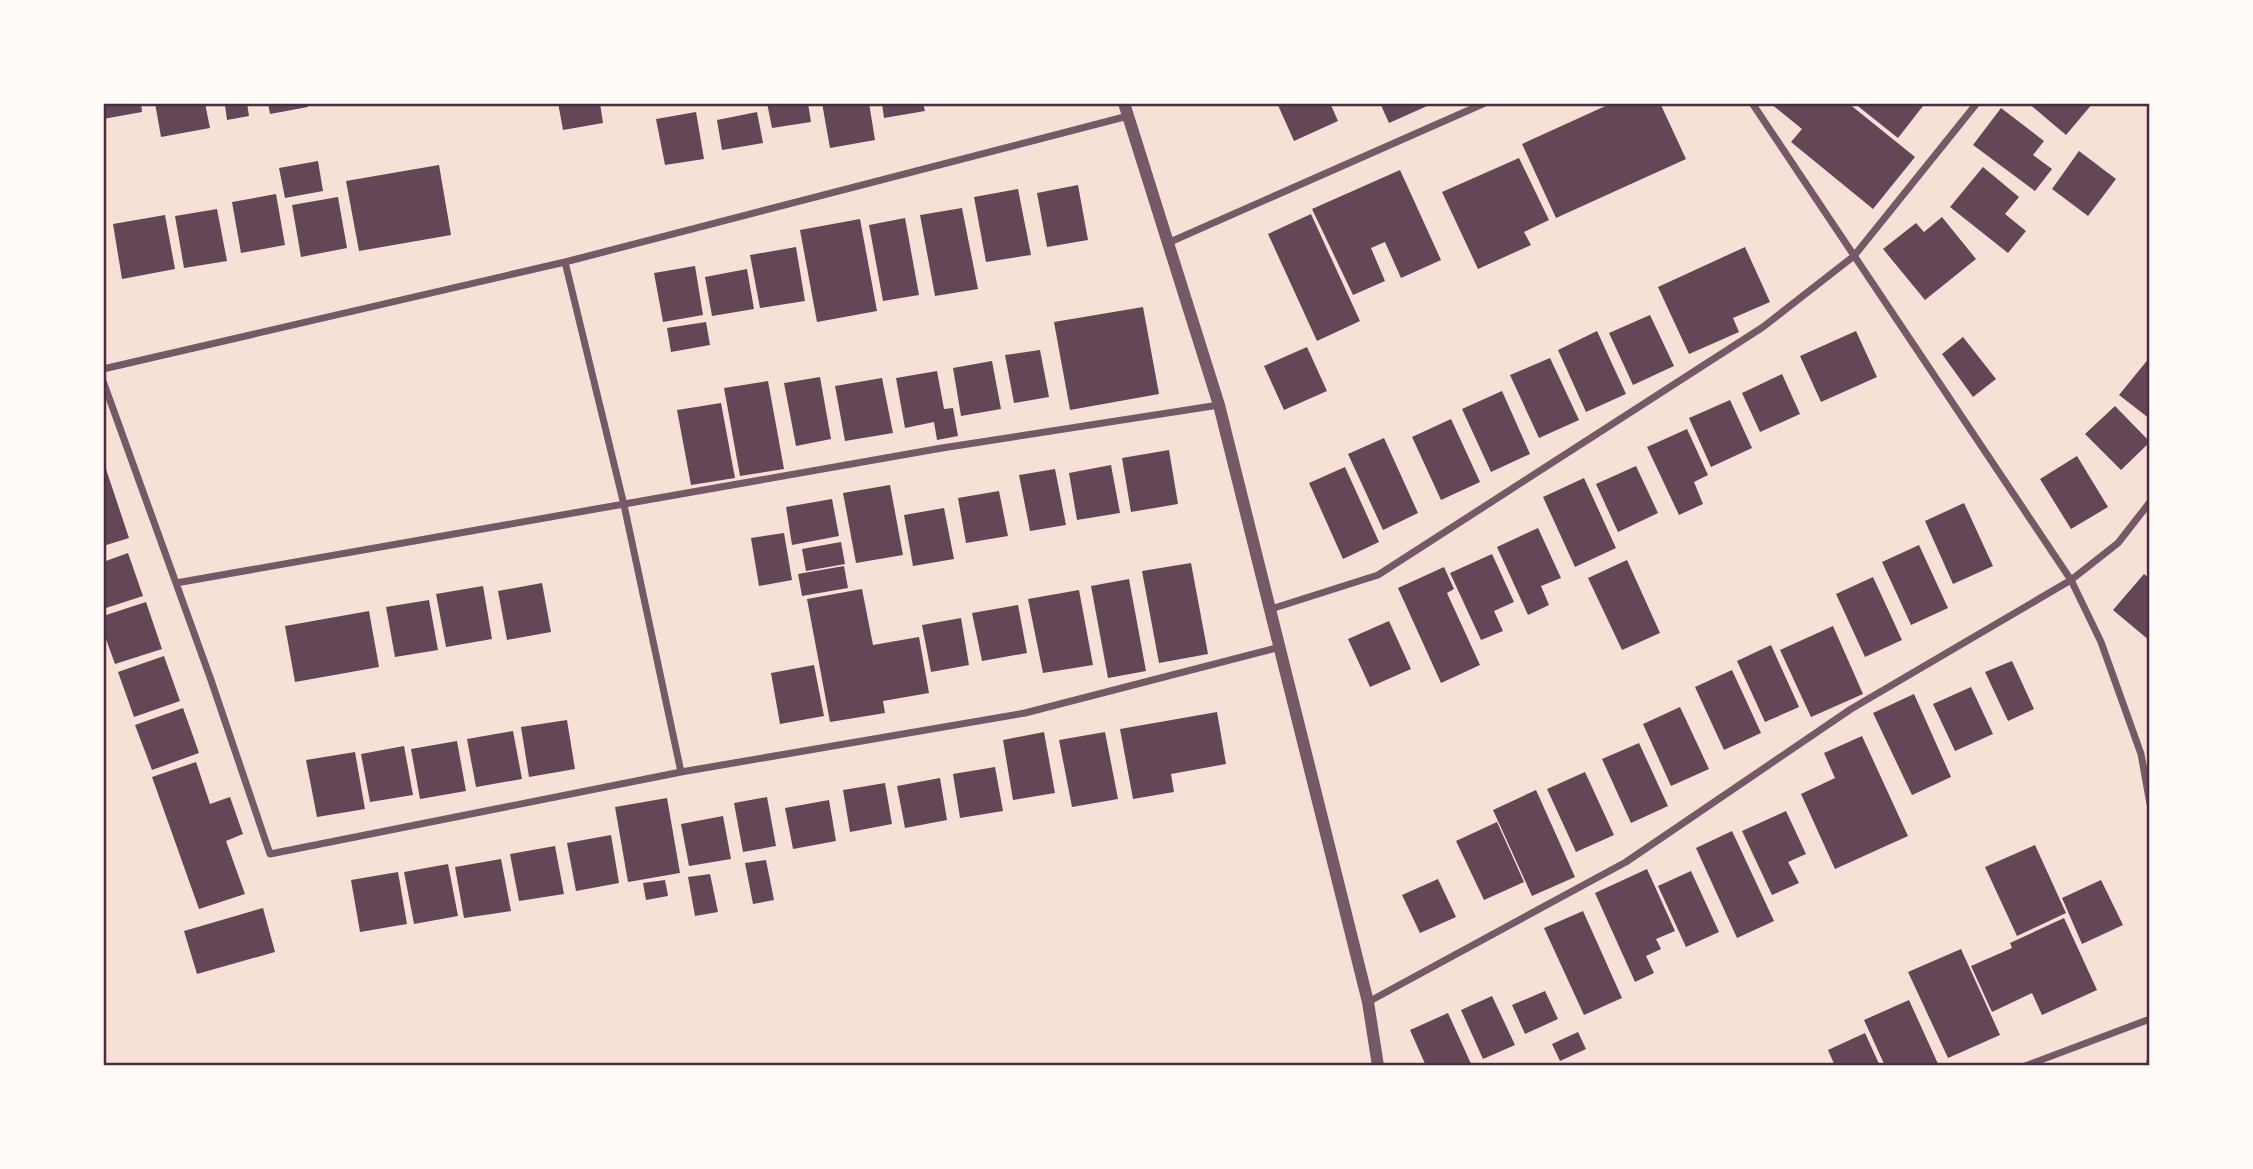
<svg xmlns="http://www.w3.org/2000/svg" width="2253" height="1169" font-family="Poppins,sans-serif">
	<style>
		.building { fill: #644757 }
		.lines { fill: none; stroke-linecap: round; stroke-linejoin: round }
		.minor { stroke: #755966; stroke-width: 7 }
		.tertiary { stroke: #755966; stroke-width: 12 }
		.neatline { fill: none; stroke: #4a2c40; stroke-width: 2.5 }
	</style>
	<rect width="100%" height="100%" fill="#f7e1d7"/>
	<path class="building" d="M 103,103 L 141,103 L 142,112 L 103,119 Z
		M 155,103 L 205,103 L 210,128 L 161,137 Z
		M 232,103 L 247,103 L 249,116 L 227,120 L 225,105 Z
		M 268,103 L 307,103 L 308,107 L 270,114 Z
		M 558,103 L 600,103 L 603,123 L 563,130 Z
		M 767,103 L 808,103 L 811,122 L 772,128 Z
		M 822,103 L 869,103 L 875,140 L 830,148 Z
		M 882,103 L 923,103 L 925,111 L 884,118 Z
		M 1277,103 L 1330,103 L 1338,121 L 1294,141 Z
		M 1380,103 L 1434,103 L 1389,123 Z
		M 1612,103 L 1660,103 L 1686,159 L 1556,218 L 1522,144 Z
		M 1770,103 L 1848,103 L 1915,157 L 1873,209 L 1791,142 L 1802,129 Z
		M 1854,103 L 1920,103 L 1923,106 L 1898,138 Z
		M 2028,103 L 2093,103 L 2066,135 Z
		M 2001,108 L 2044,141 L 2033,155 L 2052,169 L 2035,191 L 1973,145 Z
		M 696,112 L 704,159 L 665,165 L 656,119 Z
		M 757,112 L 763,143 L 722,150 L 717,120 Z
		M 2079,151 L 2116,179 L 2088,216 L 2052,189 Z
		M 1519,158 L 1549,220 L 1524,232 L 1531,245 L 1478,269 L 1442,192 Z
		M 318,161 L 323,191 L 285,198 L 279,168 Z
		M 439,165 L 451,235 L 359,251 L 346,181 Z
		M 1983,167 L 2019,197 L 2005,214 L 2026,231 L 2008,253 L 1950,207 Z
		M 1400,170 L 1441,260 L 1401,278 L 1385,242 L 1371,248 L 1385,281 L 1353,295 L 1312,209 Z
		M 1078,185 L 1088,240 L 1047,247 L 1037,193 Z
		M 1018,189 L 1031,255 L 986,262 L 974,197 Z
		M 276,194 L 285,245 L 241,253 L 232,202 Z
		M 338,197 L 347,248 L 301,257 L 292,205 Z
		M 962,208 L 978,289 L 935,296 L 920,215 Z
		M 217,209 L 227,261 L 184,268 L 175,216 Z
		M 1311,214 L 1360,321 L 1317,341 L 1268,234 Z
		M 165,215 L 175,269 L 122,279 L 113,224 Z
		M 1942,217 L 1976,259 L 1925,300 L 1883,249 L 1916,223 L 1924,232 Z
		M 905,218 L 919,295 L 883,301 L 869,225 Z
		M 860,219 L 877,311 L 817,322 L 800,230 Z
		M 796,247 L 805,301 L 760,308 L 750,255 Z
		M 1745,247 L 1770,302 L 1733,318 L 1739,332 L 1689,354 L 1658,287 Z
		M 695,266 L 703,315 L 663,322 L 654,273 Z
		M 747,269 L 754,309 L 712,316 L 705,277 Z
		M 1143,307 L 1159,394 L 1070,410 L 1054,322 Z
		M 1650,315 L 1674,366 L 1633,385 L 1609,333 Z
		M 706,322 L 710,345 L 671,352 L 667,328 Z
		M 1597,331 L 1626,394 L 1586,412 L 1558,350 Z
		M 1856,331 L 1877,377 L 1821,402 L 1800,356 Z
		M 1963,337 L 1996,379 L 1973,397 L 1942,354 Z
		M 1307,347 L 1327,391 L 1284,410 L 1264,366 Z
		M 1040,350 L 1049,397 L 1014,403 L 1005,355 Z
		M 2150,357 L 2150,419 L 2119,395 Z
		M 1550,358 L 1579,420 L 1539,438 L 1510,375 Z
		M 992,361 L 1001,409 L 961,416 L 953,368 Z
		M 937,371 L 944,409 L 953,408 L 958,436 L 937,440 L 934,422 L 905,428 L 896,378 Z
		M 1782,374 L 1800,414 L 1760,432 L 1742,393 Z
		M 820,377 L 831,439 L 796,446 L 784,383 Z
		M 882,378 L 893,433 L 845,441 L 835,386 Z
		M 768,381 L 784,469 L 740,476 L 724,388 Z
		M 1502,391 L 1530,454 L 1491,472 L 1462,409 Z
		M 1730,400 L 1752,448 L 1711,467 L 1689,418 Z
		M 721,403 L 735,478 L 691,485 L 677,410 Z
		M 2115,406 L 2150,442 L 2121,470 L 2085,434 Z
		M 1451,419 L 1480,482 L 1441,500 L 1412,437 Z
		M 1687,429 L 1708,475 L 1694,482 L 1703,504 L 1679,515 L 1647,447 Z
		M 1384,438 L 1418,513 L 1383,530 L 1348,454 Z
		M 1169,450 L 1178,504 L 1131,512 L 1122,458 Z
		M 2077,456 L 2108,507 L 2071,529 L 2040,479 Z
		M 103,460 L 129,538 L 103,546 Z
		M 1111,465 L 1120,513 L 1077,520 L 1069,473 Z
		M 1636,466 L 1658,513 L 1618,532 L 1596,484 Z
		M 1345,467 L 1379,542 L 1343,559 L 1309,483 Z
		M 1055,469 L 1066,525 L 1030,531 L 1019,475 Z
		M 1584,478 L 1616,548 L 1575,567 L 1543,497 Z
		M 890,485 L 903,555 L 856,563 L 843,493 Z
		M 999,491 L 1008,536 L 966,543 L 958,498 Z
		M 832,499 L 839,536 L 792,545 L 786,507 Z
		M 1964,503 L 1993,566 L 1953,584 L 1925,521 Z
		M 944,508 L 954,559 L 913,566 L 904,515 Z
		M 1538,528 L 1561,578 L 1541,586 L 1549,605 L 1528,615 L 1497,547 Z
		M 784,533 L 792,580 L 759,586 L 751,538 Z
		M 841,542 L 845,564 L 806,571 L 802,549 Z
		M 1919,545 L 1948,608 L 1911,625 L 1882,562 Z
		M 128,553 L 143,596 L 103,609 L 103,562 Z
		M 1492,554 L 1514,602 L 1494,611 L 1503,631 L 1481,640 L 1450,573 Z
		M 1627,560 L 1660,633 L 1622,650 L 1588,578 Z
		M 1191,563 L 1208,654 L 1159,663 L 1142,571 Z
		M 844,566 L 848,588 L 802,596 L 798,574 Z
		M 1444,567 L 1454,589 L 1447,593 L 1480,665 L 1441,683 L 1398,588 Z
		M 2144,574 L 2150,579 L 2150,641 L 2113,610 Z
		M 1873,577 L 1902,640 L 1865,657 L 1836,594 Z
		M 1129,579 L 1146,671 L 1108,678 L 1091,586 Z
		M 542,583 L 551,632 L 507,640 L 498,591 Z
		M 483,586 L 492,639 L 446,647 L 436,594 Z
		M 862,589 L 873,645 L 919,637 L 929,693 L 883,701 L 885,713 L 830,722 L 807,599 Z
		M 1079,590 L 1093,665 L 1043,673 L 1028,599 Z
		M 429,600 L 438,650 L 395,657 L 386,607 Z
		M 146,602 L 162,649 L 115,664 L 103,631 L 103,616 Z
		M 1018,605 L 1027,653 L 982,661 L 972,613 Z
		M 369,611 L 379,667 L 295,682 L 285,626 Z
		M 961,618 L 969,665 L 931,672 L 922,625 Z
		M 1389,621 L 1411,669 L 1370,687 L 1348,639 Z
		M 1833,626 L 1863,694 L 1811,717 L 1780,650 Z
		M 1771,645 L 1799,707 L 1765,722 L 1737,661 Z
		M 164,656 L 180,701 L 134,717 L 118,672 Z
		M 2012,661 L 2034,709 L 2008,721 L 1985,672 Z
		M 814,665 L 824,716 L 780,724 L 771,673 Z
		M 1732,670 L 1761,733 L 1724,750 L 1695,687 Z
		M 1971,687 L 1993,734 L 1955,751 L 1933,704 Z
		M 1914,694 L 1951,777 L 1912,795 L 1873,713 Z
		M 1680,707 L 1709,769 L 1671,786 L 1643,724 Z
		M 183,708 L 199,753 L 152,770 L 135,725 Z
		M 1217,712 L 1226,764 L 1171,774 L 1174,792 L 1133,799 L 1120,729 Z
		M 567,720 L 575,769 L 529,777 L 521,727 Z
		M 513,731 L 522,779 L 476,787 L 467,739 Z
		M 1044,732 L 1055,793 L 1013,800 L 1003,740 Z
		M 1105,732 L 1118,799 L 1072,807 L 1059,740 Z
		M 1862,736 L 1908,836 L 1835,869 L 1801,794 L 1835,778 L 1824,753 Z
		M 457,741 L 466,791 L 420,799 L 411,749 Z
		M 1639,743 L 1668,806 L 1631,823 L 1602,759 Z
		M 404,746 L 413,795 L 370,802 L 361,754 Z
		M 355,752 L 365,809 L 317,817 L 306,760 Z
		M 196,762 L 210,804 L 230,797 L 243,834 L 226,841 L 245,894 L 199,909 L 152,777 Z
		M 995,767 L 1003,811 L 960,818 L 953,774 Z
		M 1585,772 L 1614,835 L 1576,852 L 1547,789 Z
		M 940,778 L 947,820 L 905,828 L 897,786 Z
		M 885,783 L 892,824 L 850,832 L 843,790 Z
		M 1536,790 L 1575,877 L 1532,896 L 1493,810 Z
		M 767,797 L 776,846 L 743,852 L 734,803 Z
		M 667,798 L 680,873 L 628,882 L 615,807 Z
		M 829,800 L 836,841 L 793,849 L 785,808 Z
		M 1786,811 L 1806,854 L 1788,862 L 1799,883 L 1772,895 L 1742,831 Z
		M 723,816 L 731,859 L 689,866 L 681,824 Z
		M 1497,822 L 1524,882 L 1484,900 L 1456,841 Z
		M 1732,831 L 1774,921 L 1737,938 L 1696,848 Z
		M 611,835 L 619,883 L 576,891 L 567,843 Z
		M 2035,845 L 2066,913 L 2017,936 L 1985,867 Z
		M 555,846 L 564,894 L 519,901 L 510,854 Z
		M 501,859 L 511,911 L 464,918 L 455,867 Z
		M 766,860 L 774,900 L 753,904 L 745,863 Z
		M 448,864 L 458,916 L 414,924 L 404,872 Z
		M 1647,869 L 1675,931 L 1656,939 L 1661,949 L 1646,956 L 1654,973 L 1635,982 L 1595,893 Z
		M 1691,871 L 1719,932 L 1686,947 L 1658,886 Z
		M 398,872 L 407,924 L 360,932 L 351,880 Z
		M 710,874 L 718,912 L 695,916 L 688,877 Z
		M 1438,879 L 1456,917 L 1420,933 L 1402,895 Z
		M 665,880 L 668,896 L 646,900 L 643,883 Z
		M 2101,880 L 2123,925 L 2082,944 L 2062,898 Z
		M 263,908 L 275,952 L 197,974 L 184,931 Z
		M 1583,911 L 1622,998 L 1584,1015 L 1544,928 Z
		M 2064,918 L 2097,990 L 2042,1015 L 2032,993 L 1992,1012 L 1971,966 L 2012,948 L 2010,943 Z
		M 1961,949 L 2000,1035 L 1948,1058 L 1908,972 Z
		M 1545,991 L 1558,1019 L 1525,1034 L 1512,1005 Z
		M 1492,996 L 1515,1045 L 1483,1059 L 1461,1010 Z
		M 1909,1000 L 1939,1066 L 1885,1066 L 1864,1020 Z
		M 1448,1013 L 1472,1066 L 1426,1066 L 1410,1030 Z
		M 1578,1032 L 1586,1049 L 1560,1061 L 1552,1044 Z
		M 1865,1033 L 1880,1066 L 1835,1066 L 1828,1050 Z"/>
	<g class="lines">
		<path class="minor" d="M 1752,103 L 2071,580 L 2101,642 L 2141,754 L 2150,804
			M 1170,242 L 1485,103
			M 103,369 L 565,262
			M 103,381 L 211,680 L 270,854 L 681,772 L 1025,713 L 1280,647
			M 176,583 L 942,448 L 1219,405
			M 1271,609 L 1378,575 L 1763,327 L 1854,256 L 1977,103
			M 681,772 L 624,505 L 565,262 L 1128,116
			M 1368,1002 L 1626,862 L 1851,709 L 2071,580 L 2118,543 L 2150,502
			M 2025,1066 L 2150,1019
			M 2149,1066 L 2150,1061"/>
		<path class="tertiary" d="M 1124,103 L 1219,405 L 1368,1002 L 1378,1066"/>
	</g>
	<rect width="2253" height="1169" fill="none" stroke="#fffaf5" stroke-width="210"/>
	<rect x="105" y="105" width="2043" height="959" class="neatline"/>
</svg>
